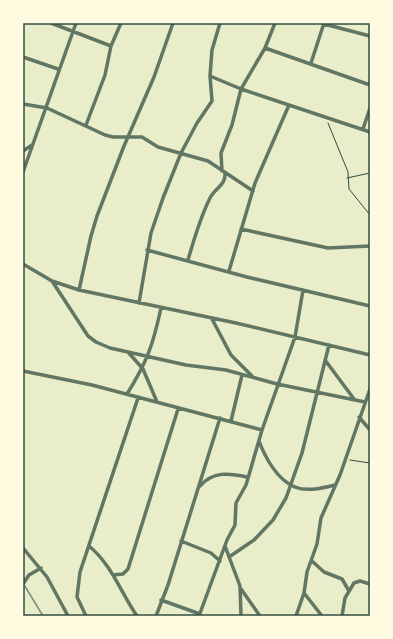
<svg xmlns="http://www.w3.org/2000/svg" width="393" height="639" font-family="Karla,sans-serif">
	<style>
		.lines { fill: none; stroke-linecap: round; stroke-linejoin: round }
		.path { stroke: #344e41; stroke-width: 1 }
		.minor { stroke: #617663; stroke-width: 3.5 }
		.rail { stroke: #7c8e77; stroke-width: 1.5 }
		.neatline { fill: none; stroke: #344e41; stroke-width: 1.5 }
	</style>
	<rect width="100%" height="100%" fill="#e9edc9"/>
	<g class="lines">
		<path class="path" d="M 328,123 L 348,172 L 349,189 L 370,215
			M 347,178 L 370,173
			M 350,460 L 370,463"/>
		<path class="minor" d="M 51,23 L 111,46
			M 324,24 L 370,36
			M 265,48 L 370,85
			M 23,57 L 58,69
			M 311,63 L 324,23
			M 210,76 L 241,89 L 370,132
			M 23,104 L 47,108 L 105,135 L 113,137 L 142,137 L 158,147 L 208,161 L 253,191
			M 86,125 L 105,75 L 111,46 L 121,23
			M 363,129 L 370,108
			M 23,151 L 32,145
			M 222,171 L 221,153 L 232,125 L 241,89 L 265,48 L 275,23
			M 23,172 L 76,23
			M 241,229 L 328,248 L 370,246
			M 147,250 L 247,277 L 370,306
			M 188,260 C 194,239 200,218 210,198 C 215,188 226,185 225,173
			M 23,264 L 52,281 L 79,290 L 236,323 L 370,355
			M 229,271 L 255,183 L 289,105
			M 52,281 L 88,336 L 96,342 L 110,348 L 186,365 L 226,370 L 277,384 L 365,402
			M 79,290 L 91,236 L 97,216 L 124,146 L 154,77 L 173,23
			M 139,303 L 151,233 L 163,198 L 181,153 L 197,123 L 212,101 L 210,76 L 212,50 L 220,23
			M 212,319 L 231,355 L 252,376
			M 128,352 L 143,369 L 157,402
			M 325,360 L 354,399
			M 23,371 L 92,385 L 262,430
			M 127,394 C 147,362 153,345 161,308
			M 359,417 L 370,430
			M 231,421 L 242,375
			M 259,441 C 265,457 277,480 295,487 C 307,492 323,488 335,485
			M 200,486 C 213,471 229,473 247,477
			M 181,541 L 211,553 L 220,561
			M 89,546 C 112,565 121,593 137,616
			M 225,546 L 240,586 L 241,616
			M 23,548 L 47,577 L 68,616
			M 229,557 L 254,540 L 273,520 L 286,498 L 302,453 L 329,345
			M 312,561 L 324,572 L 342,579 L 349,591
			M 113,575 L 123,574 L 128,569 L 178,409
			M 23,584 L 29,575 L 41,568
			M 241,589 L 260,616
			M 304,593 L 322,616
			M 161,600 L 200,614
			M 86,616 L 77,597 L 80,572 L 138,398
			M 156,616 L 168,585 L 220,418
			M 199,616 L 227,540 L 235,525 L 236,503 L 246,485 L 262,430 L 295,337 L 303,290
			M 296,616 L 304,593 L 307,572 L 317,544 L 321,518 L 340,475 L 370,389
			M 342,616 L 345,598 L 354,583 L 360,581 L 370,584"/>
		<path class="rail" d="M 23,583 L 43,616"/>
	</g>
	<rect width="393" height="639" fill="none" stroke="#fefae0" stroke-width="48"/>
	<rect x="24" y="24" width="345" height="591" class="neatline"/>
</svg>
